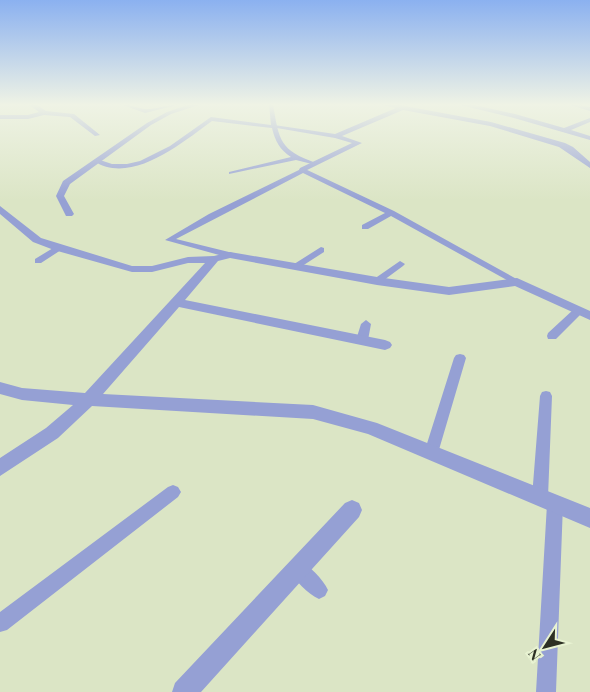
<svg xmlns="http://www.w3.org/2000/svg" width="590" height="692" font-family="'Playfair Display',serif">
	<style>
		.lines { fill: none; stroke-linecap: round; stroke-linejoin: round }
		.service { fill: #95a0d4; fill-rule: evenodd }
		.minor { fill: #95a0d4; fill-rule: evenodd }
		.tertiary { fill: #95a0d4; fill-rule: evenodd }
	</style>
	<rect width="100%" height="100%" fill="#dbe5c5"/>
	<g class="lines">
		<path class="service" d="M 269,104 L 273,104 C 279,141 280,150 316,163 L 316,165 L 296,160 L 229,174 L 229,172 L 291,157 C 280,150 275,141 272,128 L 212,121 C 183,142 131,186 94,161 L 97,159 L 112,164 L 127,164 L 140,161 L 170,146 L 211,117 L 271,125 Z
			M 303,168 L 394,211 L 522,282 L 520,284 L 514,284 L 391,216 L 368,229 L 362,229 L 362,225 L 385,213 L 303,173 L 176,239 L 233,253 L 233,257 L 230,258 L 165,240 L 209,214 Z
			M 58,245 L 61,246 L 61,250 L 41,263 L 35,263 L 35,259 Z
			M 321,247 L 324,248 L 324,252 L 299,268 L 296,269 L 291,266 Z
			M 400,261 L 405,264 L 403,266 L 380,283 L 374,283 L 374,279 Z
			M 578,308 L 583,311 L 582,313 L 556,339 L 548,339 L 547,336 L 548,333 L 574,309 Z
			M 366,320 L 371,324 L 368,340 L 362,344 L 356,340 L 361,324 Z
			M 460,354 L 464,355 L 466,358 L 438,453 L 436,457 L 431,459 L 426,457 L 424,453 L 454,358 L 456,355 Z
			M 546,391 L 550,392 L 552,396 L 548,497 L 545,502 L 540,504 L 535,502 L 532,497 L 540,396 L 542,392 Z
			M 173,485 L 178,487 L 181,492 L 178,497 L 7,630 L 0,632 L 0,612 L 168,487 Z
			M 555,496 L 560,499 L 563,504 L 556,692 L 536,692 L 547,504 L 550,499 Z
			M 298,560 C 309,565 323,579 328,590 L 325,596 L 319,599 C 308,594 294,580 289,569 L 292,563 Z"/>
		<path class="minor" d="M 28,104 L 36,104 L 46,111 L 74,114 L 100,135 L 95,136 L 70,117 L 44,115 L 28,119 L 0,119 L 0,115 L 28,115 L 39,112 Z
			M 120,104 C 129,104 136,108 145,109 C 155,110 166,104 177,105 L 145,113 Z
			M 191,104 L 202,104 L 171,114 L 151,125 L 70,184 L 64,196 L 74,214 L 72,216 L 66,216 L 56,196 L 63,181 L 147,123 L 167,112 Z
			M 379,104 L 394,104 L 491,122 L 565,143 L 573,147 L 590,162 L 590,168 L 559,147 L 490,126 L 403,110 L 342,136 L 362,143 L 303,172 L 299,170 L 300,168 L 352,143 L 335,138 L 271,127 L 274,125 L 335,134 L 396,108 Z
			M 456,104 L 470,104 L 515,114 L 564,128 L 590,118 L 590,122 L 571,130 L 590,136 L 590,140 L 514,118 Z
			M 0,206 L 41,238 L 132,266 L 152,266 L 188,257 L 214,256 L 230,252 L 377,277 L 449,287 L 517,278 L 590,311 L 590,320 L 515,286 L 449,295 L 377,285 L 230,258 L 218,261 L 185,300 L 385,340 L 390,342 L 392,345 L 390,348 L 385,350 L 179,307 L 103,394 L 313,405 L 377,423 L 590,508 L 590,528 L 368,434 L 313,419 L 92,406 L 58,438 L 0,476 L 0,458 L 46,428 L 73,405 L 22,400 L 0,394 L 0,382 L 22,388 L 85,393 L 205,263 L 188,263 L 152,272 L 132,272 L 54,250 L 33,242 L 0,214 Z
			M 352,500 L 359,503 L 362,510 L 359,517 L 201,692 L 172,692 L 175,683 L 345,503 Z"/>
		<path class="tertiary" d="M 569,104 L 590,107 L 590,111 L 570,105 Z"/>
	</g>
	<linearGradient id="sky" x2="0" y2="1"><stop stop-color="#8bb1f0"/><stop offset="0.52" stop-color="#eff3e5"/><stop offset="1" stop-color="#eff3e5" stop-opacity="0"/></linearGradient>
	<rect width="590" height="201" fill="url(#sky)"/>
	<g transform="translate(545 647) rotate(234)" stroke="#e8f3d2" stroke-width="4" paint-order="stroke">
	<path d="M0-4L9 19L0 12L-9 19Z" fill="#2c3024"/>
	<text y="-8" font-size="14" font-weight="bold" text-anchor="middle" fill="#2c3024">N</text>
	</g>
</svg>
